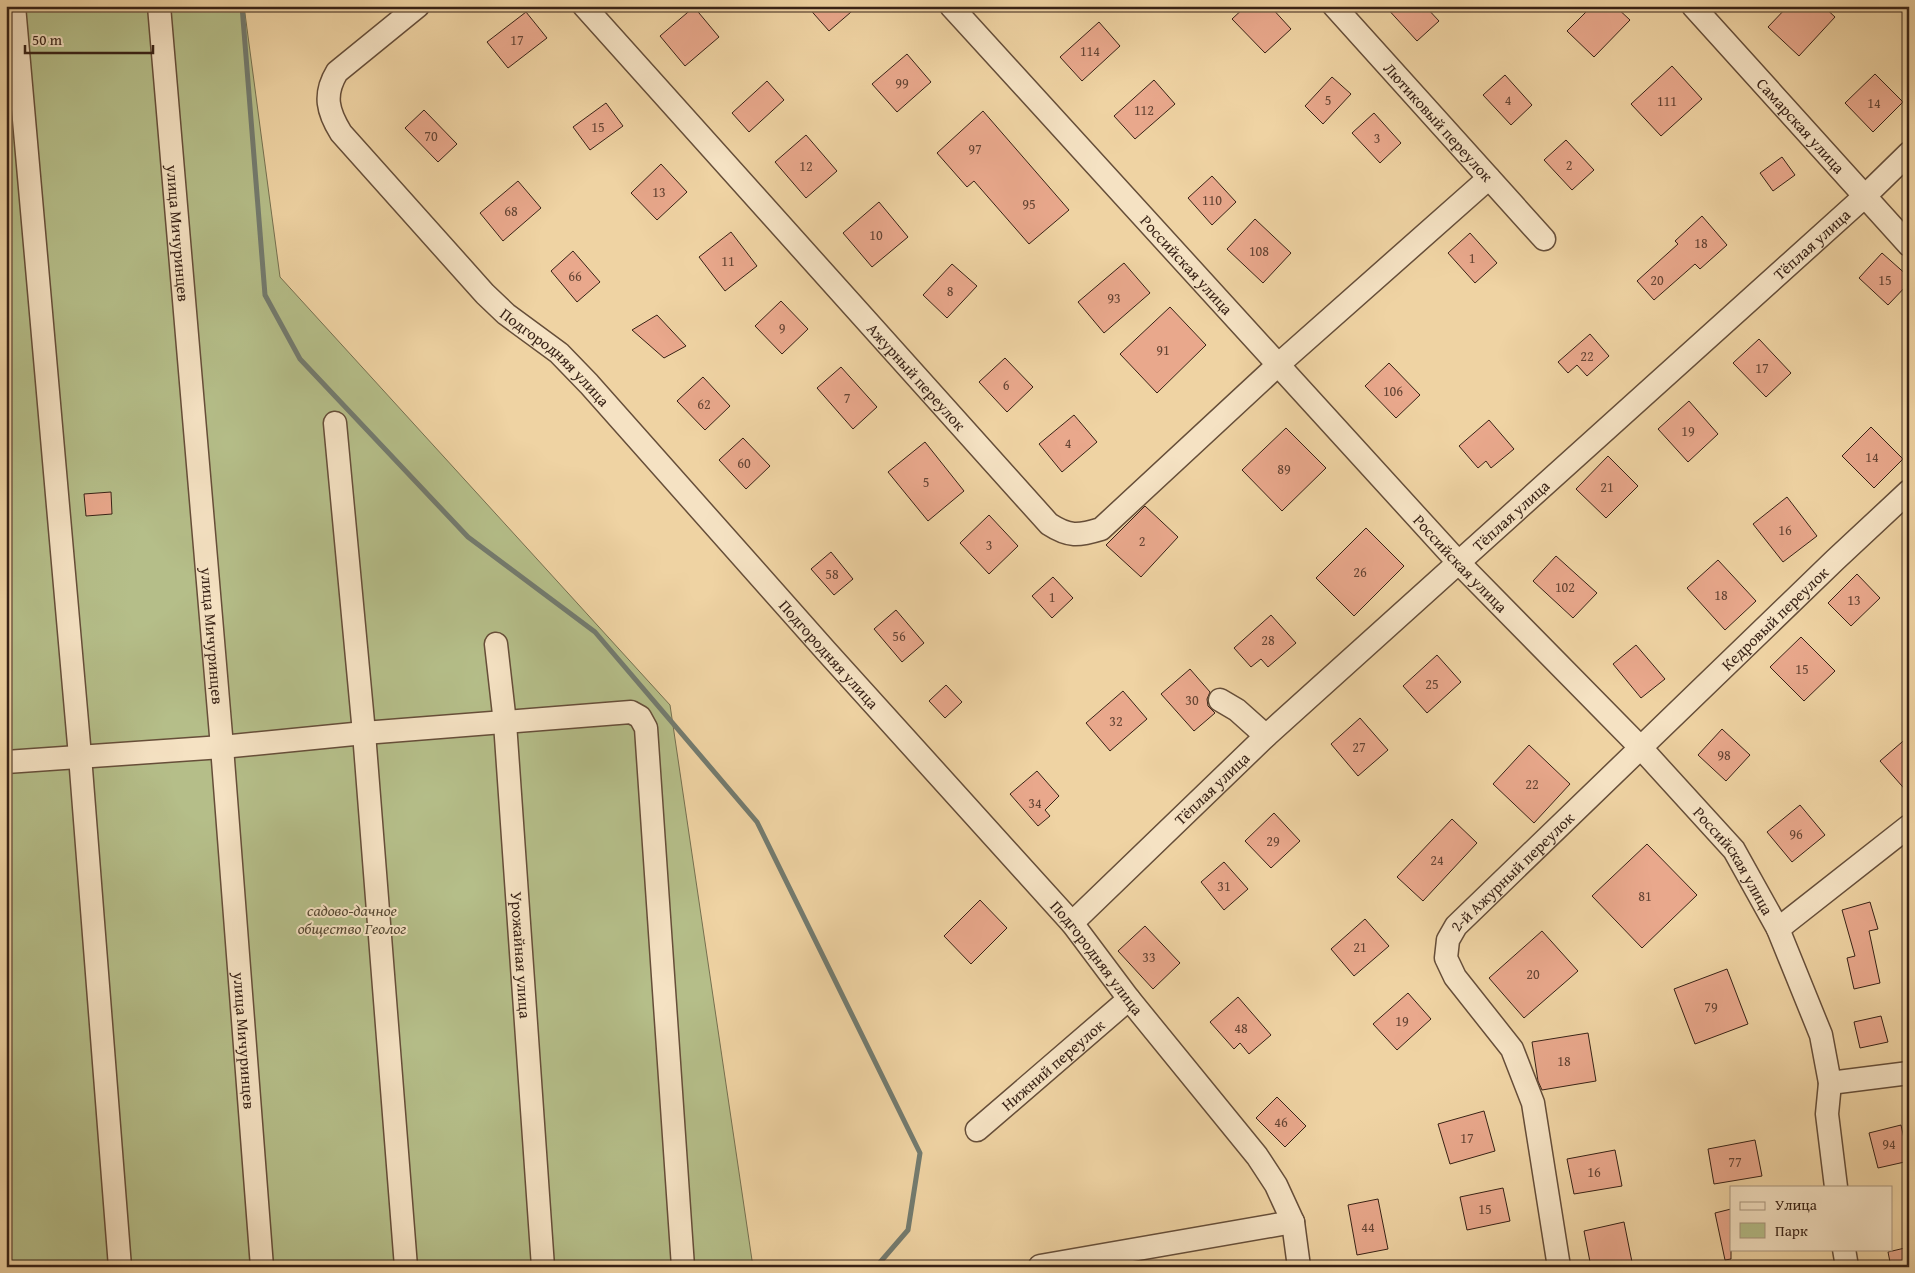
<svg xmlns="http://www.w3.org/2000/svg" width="1915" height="1273" font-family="'Gentium Book Plus',serif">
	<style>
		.green { fill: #b5be89; stroke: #767050 }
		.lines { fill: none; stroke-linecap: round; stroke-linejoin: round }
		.stream { stroke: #737b6f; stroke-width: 5 }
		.building { fill: #e9a88c; stroke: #382216 }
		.minor-casing { stroke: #664e39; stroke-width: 25 }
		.minor { stroke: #f5e2c3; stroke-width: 22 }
		.labels { text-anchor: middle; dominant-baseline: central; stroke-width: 4; stroke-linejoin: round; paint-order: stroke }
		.number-label { font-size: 14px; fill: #644434 }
		.street-label { font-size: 16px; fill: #382216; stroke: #f5e2c3 }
		.park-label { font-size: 16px; font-style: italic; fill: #574933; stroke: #f5e2c3 }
	</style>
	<rect width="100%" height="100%" fill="#efd3a3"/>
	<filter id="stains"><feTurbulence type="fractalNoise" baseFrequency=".004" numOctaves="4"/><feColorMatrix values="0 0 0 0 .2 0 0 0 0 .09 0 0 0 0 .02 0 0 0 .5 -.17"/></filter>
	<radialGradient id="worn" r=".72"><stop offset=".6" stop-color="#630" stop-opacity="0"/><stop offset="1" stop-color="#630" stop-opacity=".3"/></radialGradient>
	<path class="green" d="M 6,6 L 244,6 L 280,277 L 670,705 L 753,1267 L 6,1267 Z"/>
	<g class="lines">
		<path class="stream" d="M 242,6 L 265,295 L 300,359 L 468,537 L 595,632 L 757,822 L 920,1153 L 908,1230 L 876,1267"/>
	</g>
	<path class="building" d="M 807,6 L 858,6 L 829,31 Z
		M 1246,6 L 1270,6 L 1291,29 L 1265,53 L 1232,19 Z
		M 1385,6 L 1425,6 L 1439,21 L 1417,41 Z
		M 1592,6 L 1615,6 L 1630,20 L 1594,57 L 1567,31 Z
		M 1788,6 L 1823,6 L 1835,17 L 1799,56 L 1768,27 Z
		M 694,7 L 719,37 L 685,66 L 660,36 Z
		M 526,12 L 547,38 L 508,68 L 487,42 Z
		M 1099,22 L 1120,46 L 1082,81 L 1060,57 Z
		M 907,54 L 931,82 L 897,112 L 872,84 Z
		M 1672,66 L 1702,99 L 1661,136 L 1631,104 Z
		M 1875,74 L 1903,102 L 1873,132 L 1845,103 Z
		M 1505,75 L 1532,105 L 1511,125 L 1483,95 Z
		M 1332,77 L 1351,94 L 1323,124 L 1305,106 Z
		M 1154,80 L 1175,104 L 1135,139 L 1114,116 Z
		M 767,81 L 784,100 L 749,132 L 732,113 Z
		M 606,103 L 623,126 L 590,150 L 573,127 Z
		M 424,110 L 457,144 L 438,162 L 405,128 Z
		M 983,111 L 1069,210 L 1029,244 L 974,181 L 967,187 L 937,153 Z
		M 1374,113 L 1401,143 L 1380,163 L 1352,133 Z
		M 806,135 L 837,171 L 806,198 L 775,162 Z
		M 1566,140 L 1594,170 L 1572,190 L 1544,160 Z
		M 1782,157 L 1795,175 L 1773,191 L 1760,173 Z
		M 661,164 L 687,192 L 657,220 L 631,193 Z
		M 1212,176 L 1236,202 L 1212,225 L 1188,198 Z
		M 518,181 L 541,208 L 503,241 L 480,213 Z
		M 879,202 L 908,237 L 872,267 L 843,233 Z
		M 1702,216 L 1727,245 L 1700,269 L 1695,264 L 1654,300 L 1637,281 L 1678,244 L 1675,241 Z
		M 1255,219 L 1291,253 L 1263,283 L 1227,249 Z
		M 731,232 L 757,266 L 725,291 L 699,257 Z
		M 1470,233 L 1497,263 L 1475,283 L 1448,253 Z
		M 573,251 L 600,282 L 577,302 L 551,271 Z
		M 1882,253 L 1909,277 L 1909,283 L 1888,305 L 1859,278 Z
		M 1124,263 L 1150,293 L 1104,333 L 1078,302 Z
		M 952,264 L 977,286 L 947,318 L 923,295 Z
		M 781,301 L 808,329 L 782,354 L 755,326 Z
		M 1170,307 L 1206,345 L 1157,393 L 1120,354 Z
		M 657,315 L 686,346 L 664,358 L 632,330 Z
		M 1590,334 L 1609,356 L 1587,376 L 1577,365 L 1568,373 L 1558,362 Z
		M 1759,339 L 1791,373 L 1766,397 L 1733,363 Z
		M 1005,358 L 1033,387 L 1007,412 L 979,382 Z
		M 1389,363 L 1420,395 L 1396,418 L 1365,386 Z
		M 841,367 L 877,407 L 853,429 L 817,388 Z
		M 703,377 L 730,406 L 705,430 L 677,401 Z
		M 1689,401 L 1718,434 L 1688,462 L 1658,429 Z
		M 1074,415 L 1097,442 L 1062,472 L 1039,444 Z
		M 1489,420 L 1514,449 L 1491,468 L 1486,461 L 1478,468 L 1459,446 Z
		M 1871,427 L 1903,459 L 1874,488 L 1842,456 Z
		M 1286,428 L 1326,468 L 1282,511 L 1242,470 Z
		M 743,438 L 770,466 L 746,489 L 719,460 Z
		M 925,442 L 964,491 L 928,521 L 888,472 Z
		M 1608,456 L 1638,486 L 1606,518 L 1576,489 Z
		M 111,492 L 112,514 L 86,516 L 84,494 Z
		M 1787,497 L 1817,536 L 1783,562 L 1753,524 Z
		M 1145,506 L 1178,537 L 1141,577 L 1106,545 Z
		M 989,515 L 1018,546 L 989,574 L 960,543 Z
		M 1366,528 L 1404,566 L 1354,616 L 1316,578 Z
		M 831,552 L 853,579 L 834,595 L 811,569 Z
		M 1556,556 L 1597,593 L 1573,618 L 1533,581 Z
		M 1718,560 L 1756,601 L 1725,630 L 1687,588 Z
		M 1857,574 L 1880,598 L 1851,626 L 1828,603 Z
		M 1053,577 L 1073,598 L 1052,618 L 1032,596 Z
		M 896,610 L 924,643 L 902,662 L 874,629 Z
		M 1271,615 L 1296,643 L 1268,667 L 1261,659 L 1251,667 L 1234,648 Z
		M 1801,637 L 1835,671 L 1804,701 L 1770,667 Z
		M 1636,645 L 1665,679 L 1641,698 L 1613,664 Z
		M 1437,655 L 1461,682 L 1427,713 L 1403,686 Z
		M 1190,669 L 1210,692 L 1207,699 L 1208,706 L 1215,713 L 1194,731 L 1161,694 Z
		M 946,685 L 962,702 L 945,718 L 929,701 Z
		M 1123,691 L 1147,719 L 1110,751 L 1086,723 Z
		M 1360,718 L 1388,750 L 1358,776 L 1331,744 Z
		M 1722,729 L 1750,755 L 1726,781 L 1698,755 Z
		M 1909,736 L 1909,794 L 1880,761 Z
		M 1529,745 L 1570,784 L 1534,823 L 1493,784 Z
		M 1037,771 L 1059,796 L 1045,810 L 1050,816 L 1038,826 L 1010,794 Z
		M 1800,805 L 1825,835 L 1792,862 L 1767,832 Z
		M 1274,813 L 1300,841 L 1271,868 L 1245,841 Z
		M 1452,819 L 1477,843 L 1423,901 L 1397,877 Z
		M 1647,844 L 1697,895 L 1642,948 L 1592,896 Z
		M 1224,862 L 1248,889 L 1224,910 L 1201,882 Z
		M 980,900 L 1007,928 L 971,964 L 944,936 Z
		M 1870,902 L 1878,929 L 1869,931 L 1880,983 L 1854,989 L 1847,958 L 1855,956 L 1842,910 Z
		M 1365,919 L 1389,946 L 1354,976 L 1331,949 Z
		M 1145,926 L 1180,963 L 1153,989 L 1118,951 Z
		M 1542,931 L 1578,971 L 1524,1018 L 1489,978 Z
		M 1727,969 L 1748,1024 L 1695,1044 L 1674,989 Z
		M 1408,993 L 1431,1019 L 1397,1050 L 1373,1024 Z
		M 1238,997 L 1271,1035 L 1249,1054 L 1240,1043 L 1234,1049 L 1210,1022 Z
		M 1881,1016 L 1888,1042 L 1860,1048 L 1854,1022 Z
		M 1588,1033 L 1596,1081 L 1542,1090 L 1538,1081 L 1532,1042 Z
		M 1277,1097 L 1306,1126 L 1285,1147 L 1256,1118 Z
		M 1484,1111 L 1495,1151 L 1450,1164 L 1438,1124 Z
		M 1901,1125 L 1909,1161 L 1878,1168 L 1869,1133 Z
		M 1755,1140 L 1762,1176 L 1714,1184 L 1708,1149 Z
		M 1615,1150 L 1622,1186 L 1574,1194 L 1567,1159 Z
		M 1503,1188 L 1510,1221 L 1467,1230 L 1460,1197 Z
		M 1378,1199 L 1388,1249 L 1357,1255 L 1348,1205 Z
		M 1731,1209 L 1731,1259 L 1725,1260 L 1715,1213 Z
		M 1624,1222 L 1633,1267 L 1591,1267 L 1584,1231 Z
		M 1909,1247 L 1909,1267 L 1891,1267 L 1888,1252 Z"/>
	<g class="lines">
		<defs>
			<g id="minor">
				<path d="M 14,6 L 80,756 L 120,1267"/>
				<path id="s1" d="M 159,6 L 222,747 L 262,1267"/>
				<path id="s2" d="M 418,6 L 337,72 C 323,95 328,112 341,133 L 485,294 L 506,314 L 559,353 L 589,384 L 826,651 L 1072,923 L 1129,999 L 1257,1156 L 1276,1185 L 1293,1222 L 1299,1267"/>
				<path id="s3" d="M 584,6 L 1049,524 C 1069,537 1078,536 1101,529 L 1279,364 L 1489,178"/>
				<path id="s4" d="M 951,6 L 1458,562 L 1641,748 L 1734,850 L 1778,929 L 1821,1035 L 1830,1083 L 1827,1114 L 1836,1187"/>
				<path id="s5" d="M 1334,6 L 1544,239"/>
				<path id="s6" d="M 1693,6 L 1909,245"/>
				<path d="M 335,423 L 364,733 L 406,1267"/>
				<path id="s7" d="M 496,644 L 505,723 L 543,1267"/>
				<path d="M 1220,700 L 1237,710 L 1266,736"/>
				<path d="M 6,762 L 222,747 L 364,733 L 631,712 L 640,717 L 646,728 L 683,1267"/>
				<path id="s8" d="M 1072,923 L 1266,736 L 1865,196 L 1909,153"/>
				<path d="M 1778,929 L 1909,826"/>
				<path d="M 1830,1083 L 1909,1073"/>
				<path id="s9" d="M 977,1130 L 1129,999"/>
				<path d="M 1844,1249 L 1847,1267"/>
				<path d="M 1041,1267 L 1040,1266 L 1293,1222"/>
				<path id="s10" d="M 1559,1267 L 1533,1103 L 1512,1049 L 1455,977 L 1446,958 L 1448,940 L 1456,926 L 1835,560 L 1909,491"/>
			</g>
		</defs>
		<use href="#minor" class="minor-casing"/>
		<use href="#minor" class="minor"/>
	</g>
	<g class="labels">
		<g class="number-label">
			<text x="517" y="40">17</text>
			<text x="1090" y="51">114</text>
			<text x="902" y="83">99</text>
			<text x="1328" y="100">5</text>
			<text x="1508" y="100">4</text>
			<text x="1667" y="101">111</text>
			<text x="1874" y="103">14</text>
			<text x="1144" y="110">112</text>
			<text x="598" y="127">15</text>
			<text x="431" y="136">70</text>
			<text x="1377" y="138">3</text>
			<text x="975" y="149">97</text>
			<text x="1569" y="165">2</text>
			<text x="806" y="166">12</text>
			<text x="659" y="192">13</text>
			<text x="1212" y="200">110</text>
			<text x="1029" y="204">95</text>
			<text x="511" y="211">68</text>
			<text x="876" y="235">10</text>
			<text x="1701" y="243">18</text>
			<text x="1259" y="251">108</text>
			<text x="1472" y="258">1</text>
			<text x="728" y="261">11</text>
			<text x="575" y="276">66</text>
			<text x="1657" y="280">20</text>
			<text x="1885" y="280">15</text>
			<text x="950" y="291">8</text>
			<text x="1114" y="298">93</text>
			<text x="782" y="328">9</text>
			<text x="1163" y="350">91</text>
			<text x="1587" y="356">22</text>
			<text x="1762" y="368">17</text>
			<text x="1006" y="385">6</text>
			<text x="1393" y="391">106</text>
			<text x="847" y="398">7</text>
			<text x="704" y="404">62</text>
			<text x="1688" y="431">19</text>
			<text x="1068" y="443">4</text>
			<text x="1872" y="457">14</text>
			<text x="744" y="463">60</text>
			<text x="1284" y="469">89</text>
			<text x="926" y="482">5</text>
			<text x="1607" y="487">21</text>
			<text x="1785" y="530">16</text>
			<text x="1142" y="541">2</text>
			<text x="989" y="545">3</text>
			<text x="1360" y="572">26</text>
			<text x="832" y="574">58</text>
			<text x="1565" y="587">102</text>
			<text x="1721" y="595">18</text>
			<text x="1052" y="597">1</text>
			<text x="1854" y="600">13</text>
			<text x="899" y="636">56</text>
			<text x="1268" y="640">28</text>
			<text x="1802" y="669">15</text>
			<text x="1432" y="684">25</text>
			<text x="1192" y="700">30</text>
			<text x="1116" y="721">32</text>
			<text x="1359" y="747">27</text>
			<text x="1724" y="755">98</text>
			<text x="1532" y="784">22</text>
			<text x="1035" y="803">34</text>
			<text x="1796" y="834">96</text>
			<text x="1273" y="841">29</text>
			<text x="1437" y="860">24</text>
			<text x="1224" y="886">31</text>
			<text x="1645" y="896">81</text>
			<text x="1360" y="947">21</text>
			<text x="1149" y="957">33</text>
			<text x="1533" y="974">20</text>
			<text x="1711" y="1007">79</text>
			<text x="1402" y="1021">19</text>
			<text x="1241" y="1028">48</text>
			<text x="1564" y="1061">18</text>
			<text x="1281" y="1122">46</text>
			<text x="1467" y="1138">17</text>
			<text x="1889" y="1144">94</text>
			<text x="1735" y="1162">77</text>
			<text x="1594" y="1172">16</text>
			<text x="1485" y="1209">15</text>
			<text x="1368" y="1227">44</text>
		</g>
		<g class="street-label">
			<text stroke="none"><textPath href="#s5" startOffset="156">Лютиковый переулок</textPath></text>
			<text stroke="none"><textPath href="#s6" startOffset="161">Самарская улица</textPath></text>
			<text stroke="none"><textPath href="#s1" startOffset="228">улица Мичуринцев</textPath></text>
			<text stroke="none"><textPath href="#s8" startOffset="1004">Тёплая улица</textPath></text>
			<text stroke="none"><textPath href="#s4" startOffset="350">Российская улица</textPath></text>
			<text stroke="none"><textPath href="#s2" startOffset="480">Подгородняя улица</textPath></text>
			<text stroke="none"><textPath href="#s3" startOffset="498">Ажурный переулок</textPath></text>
			<text stroke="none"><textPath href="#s8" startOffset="599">Тёплая улица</textPath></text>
			<text stroke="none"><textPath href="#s4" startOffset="755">Российская улица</textPath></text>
			<text stroke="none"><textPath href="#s10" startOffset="814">Кедровый переулок</textPath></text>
			<text stroke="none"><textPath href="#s1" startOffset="632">улица Мичуринцев</textPath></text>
			<text stroke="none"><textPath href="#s2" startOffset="885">Подгородняя улица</textPath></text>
			<text stroke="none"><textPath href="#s8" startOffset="194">Тёплая улица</textPath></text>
			<text stroke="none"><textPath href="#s4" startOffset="1160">Российская улица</textPath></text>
			<text stroke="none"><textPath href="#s10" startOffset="449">2-й Ажурный переулок</textPath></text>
			<text stroke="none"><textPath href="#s7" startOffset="312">Урожайная улица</textPath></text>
			<text stroke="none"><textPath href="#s2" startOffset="1290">Подгородняя улица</textPath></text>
			<text stroke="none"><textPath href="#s1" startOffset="1038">улица Мичуринцев</textPath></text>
			<text stroke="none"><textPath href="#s9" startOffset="100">Нижний переулок</textPath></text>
		</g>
		<g class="park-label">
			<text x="352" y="910">садово-дачное<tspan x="352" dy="18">общество Геолог</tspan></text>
		</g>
	</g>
	<rect width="1915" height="1273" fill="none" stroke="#efd3a3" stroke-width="25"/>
	<rect x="8" y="8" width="1900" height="1258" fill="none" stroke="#382216" stroke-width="2.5"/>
	<rect x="12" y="12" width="1890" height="1248" fill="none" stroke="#382216"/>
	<rect x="1730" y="1186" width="162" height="65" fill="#f5e2c3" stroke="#a9957e"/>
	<rect x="1740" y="1202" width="25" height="8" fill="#f5e2c3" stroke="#a9957e"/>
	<text x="1775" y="1210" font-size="15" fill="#382216">Улица</text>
	<rect x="1740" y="1223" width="25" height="15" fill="#b5be89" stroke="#a9957e"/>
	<text x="1775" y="1236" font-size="15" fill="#382216">Парк</text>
	<path d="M25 45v8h128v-8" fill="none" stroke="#382216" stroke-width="2.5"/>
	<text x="32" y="45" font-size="15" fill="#382216" stroke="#f5e2c3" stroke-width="4" paint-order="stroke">50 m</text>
	<rect width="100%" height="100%" filter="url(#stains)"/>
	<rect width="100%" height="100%" fill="url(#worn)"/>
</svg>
